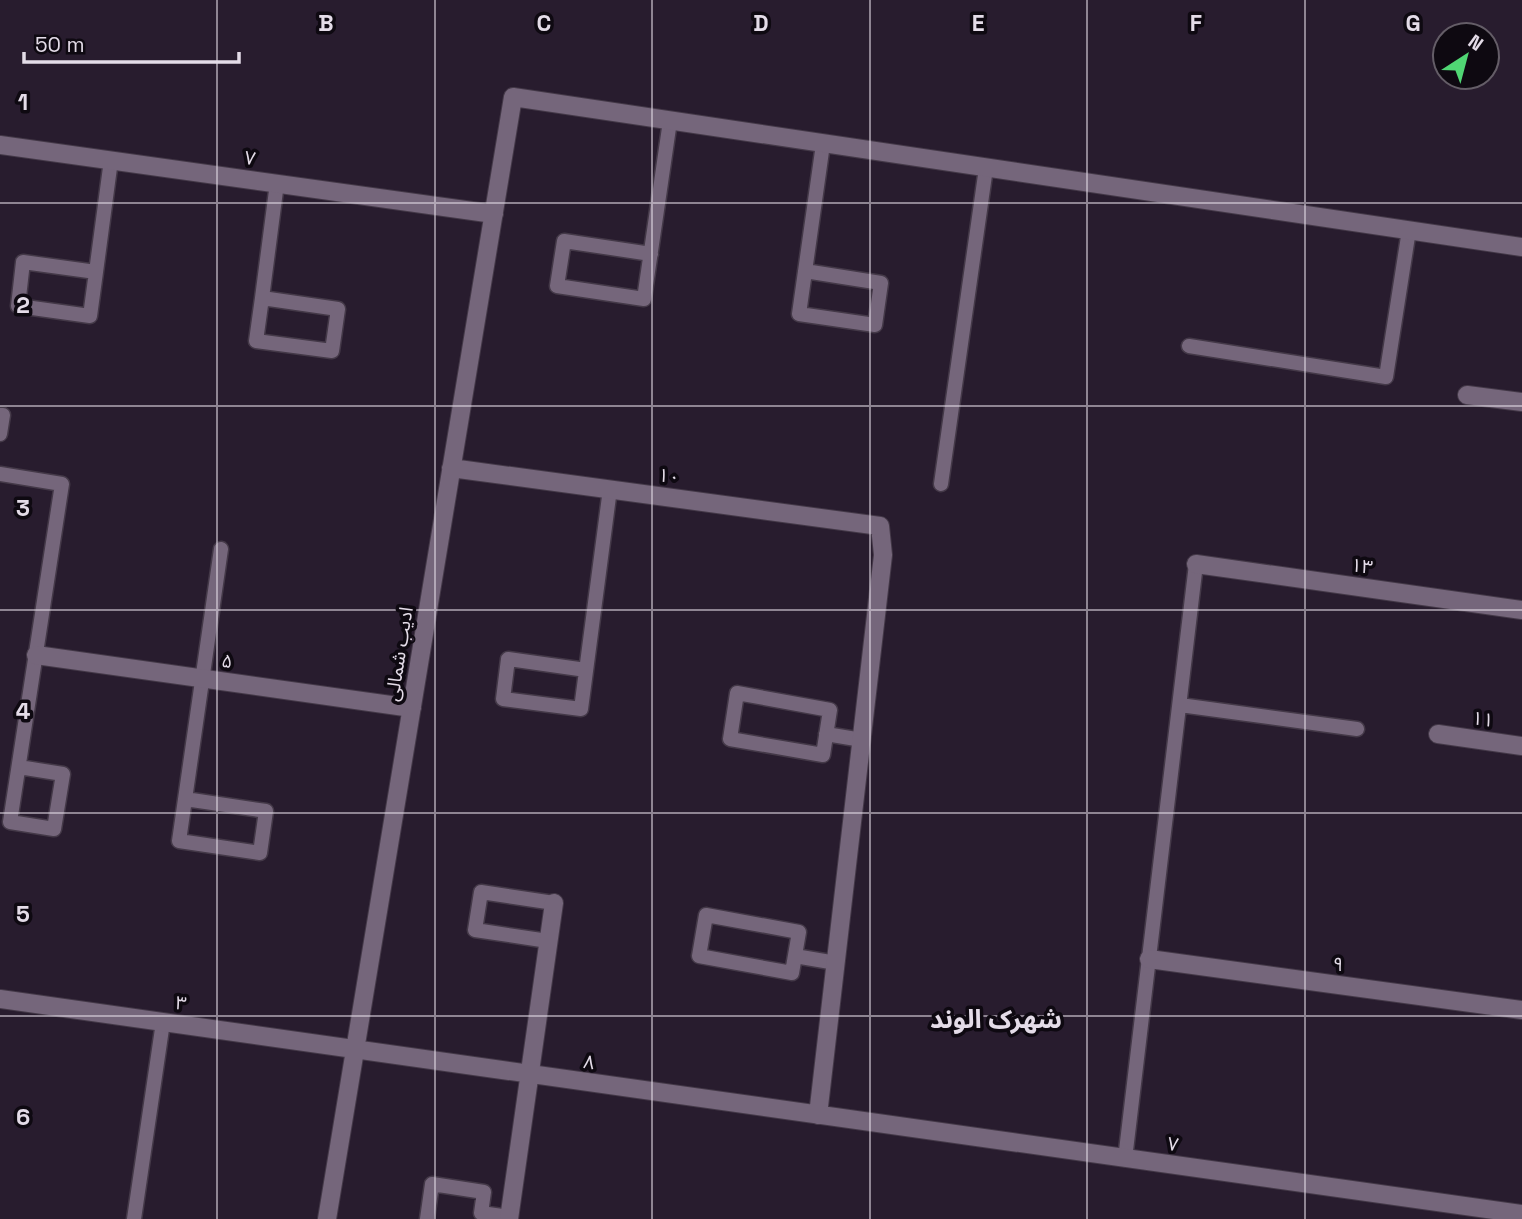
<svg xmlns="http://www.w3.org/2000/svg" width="1522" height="1219" font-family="'Space Grotesk','Noto Sans Arabic',sans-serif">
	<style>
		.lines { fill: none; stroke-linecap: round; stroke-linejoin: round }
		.service-casing { stroke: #443948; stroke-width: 17 }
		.minor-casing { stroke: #443948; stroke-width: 20 }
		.service { stroke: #75667b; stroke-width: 14 }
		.minor { stroke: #75667b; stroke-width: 18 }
		.grid { fill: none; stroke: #e4dce8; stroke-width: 2; stroke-opacity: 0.55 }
		.labels { text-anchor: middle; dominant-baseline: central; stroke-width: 7; stroke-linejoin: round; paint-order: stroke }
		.street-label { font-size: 19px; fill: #e4dce8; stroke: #0e0911 }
		.district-label { font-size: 26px; font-weight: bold; fill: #e4dce8; stroke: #0e0911 }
		.grid-label { font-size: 23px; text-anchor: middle; font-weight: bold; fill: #e4dce8; stroke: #0e0911; stroke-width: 7; stroke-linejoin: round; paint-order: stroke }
	</style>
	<rect width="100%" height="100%" fill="#281c2e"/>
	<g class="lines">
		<defs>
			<path id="service" d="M 651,254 L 564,241 L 557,286 L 644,299 L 670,121
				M 805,271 L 881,283 L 875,325 L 799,314 L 823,144
				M 96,272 L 90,316 L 18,306 L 23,262 L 96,272 L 111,160
				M 262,298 L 256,341 L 332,351 L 338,309 L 262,298 L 277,183
				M 1189,346 L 1386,377 L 1409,230
				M 0,415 L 3,415 L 0,434
				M 0,474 L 62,484 L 10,822 L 54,829 L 63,774 L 19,767
				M 941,484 L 986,168
				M 586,670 L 508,659 L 503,699 L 581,709 L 610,489
				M 737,693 L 830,710 L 823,755 L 730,739 Z
				M 1180,705 L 1357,729
				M 826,734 L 862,740
				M 185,799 L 266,811 L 260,853 L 179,841 L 221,549
				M 706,915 L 799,932 L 792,973 L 699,956 Z
				M 548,941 L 475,930 L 481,892 L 554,903
				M 795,956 L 836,963
				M 1125,1159 L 1196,564
				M 134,1219 L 163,1022
				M 427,1219 L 432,1184 L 484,1192 L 481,1213 L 509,1217"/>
			<path id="minor" d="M 0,145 L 494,214
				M 1467,395 L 1522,402
				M 451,468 L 880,526 L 883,555 L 818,1115
				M 1196,564 L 1522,610
				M 36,655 L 412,708
				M 1438,734 L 1522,746
				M 1149,959 L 1522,1010
				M 0,999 L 1522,1214
				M 327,1219 L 513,97 L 1522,247
				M 509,1219 L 554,903"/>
		</defs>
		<use href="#service" class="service-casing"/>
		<use href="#minor" class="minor-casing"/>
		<use href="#service" class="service"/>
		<use href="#minor" class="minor"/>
	</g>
	<path class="grid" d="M 217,0 L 217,1219M 435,0 L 435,1219M 652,0 L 652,1219M 870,0 L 870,1219M 1087,0 L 1087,1219M 1305,0 L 1305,1219M 0,203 L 1522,203M 0,406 L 1522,406M 0,610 L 1522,610M 0,813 L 1522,813M 0,1016 L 1522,1016"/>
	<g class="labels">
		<g class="street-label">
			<text transform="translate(250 158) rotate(8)">۷</text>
			<text transform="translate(669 476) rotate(8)">۱۰</text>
			<text transform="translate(1362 566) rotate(8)">۱۳</text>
			<text transform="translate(399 654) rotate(-81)">ادیب شمالی</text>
			<text transform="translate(227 661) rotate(8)">۵</text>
			<text transform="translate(1483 719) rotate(8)">۱۱</text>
			<text transform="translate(1338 964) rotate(8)">۹</text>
			<text transform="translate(181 1003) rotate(8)">۳</text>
			<text transform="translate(589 1062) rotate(8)">۸</text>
			<text transform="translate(1173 1144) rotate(8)">۷</text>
		</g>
		<g class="district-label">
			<text x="996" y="1019">شهرک الوند</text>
		</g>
	</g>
	<g class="grid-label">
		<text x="326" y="31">B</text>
		<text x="544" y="31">C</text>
		<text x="761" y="31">D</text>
		<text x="978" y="31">E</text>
		<text x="1196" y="31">F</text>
		<text x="1413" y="31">G</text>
		<text x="23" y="110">1</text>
		<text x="23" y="313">2</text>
		<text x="23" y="516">3</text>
		<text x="23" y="719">4</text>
		<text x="23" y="922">5</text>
		<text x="23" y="1125">6</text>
	</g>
	<g transform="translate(1466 56) rotate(36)"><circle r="33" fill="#0e0911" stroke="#645d67" stroke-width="2"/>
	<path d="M0-5L12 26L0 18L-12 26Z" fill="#50d674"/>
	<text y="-10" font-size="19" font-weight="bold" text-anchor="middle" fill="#e4dce8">N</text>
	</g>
	<path d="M24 52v10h215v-10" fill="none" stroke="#e4dce8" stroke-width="3.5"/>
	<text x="35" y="52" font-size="21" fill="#e4dce8" stroke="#0e0911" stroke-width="5" paint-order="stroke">50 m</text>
</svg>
